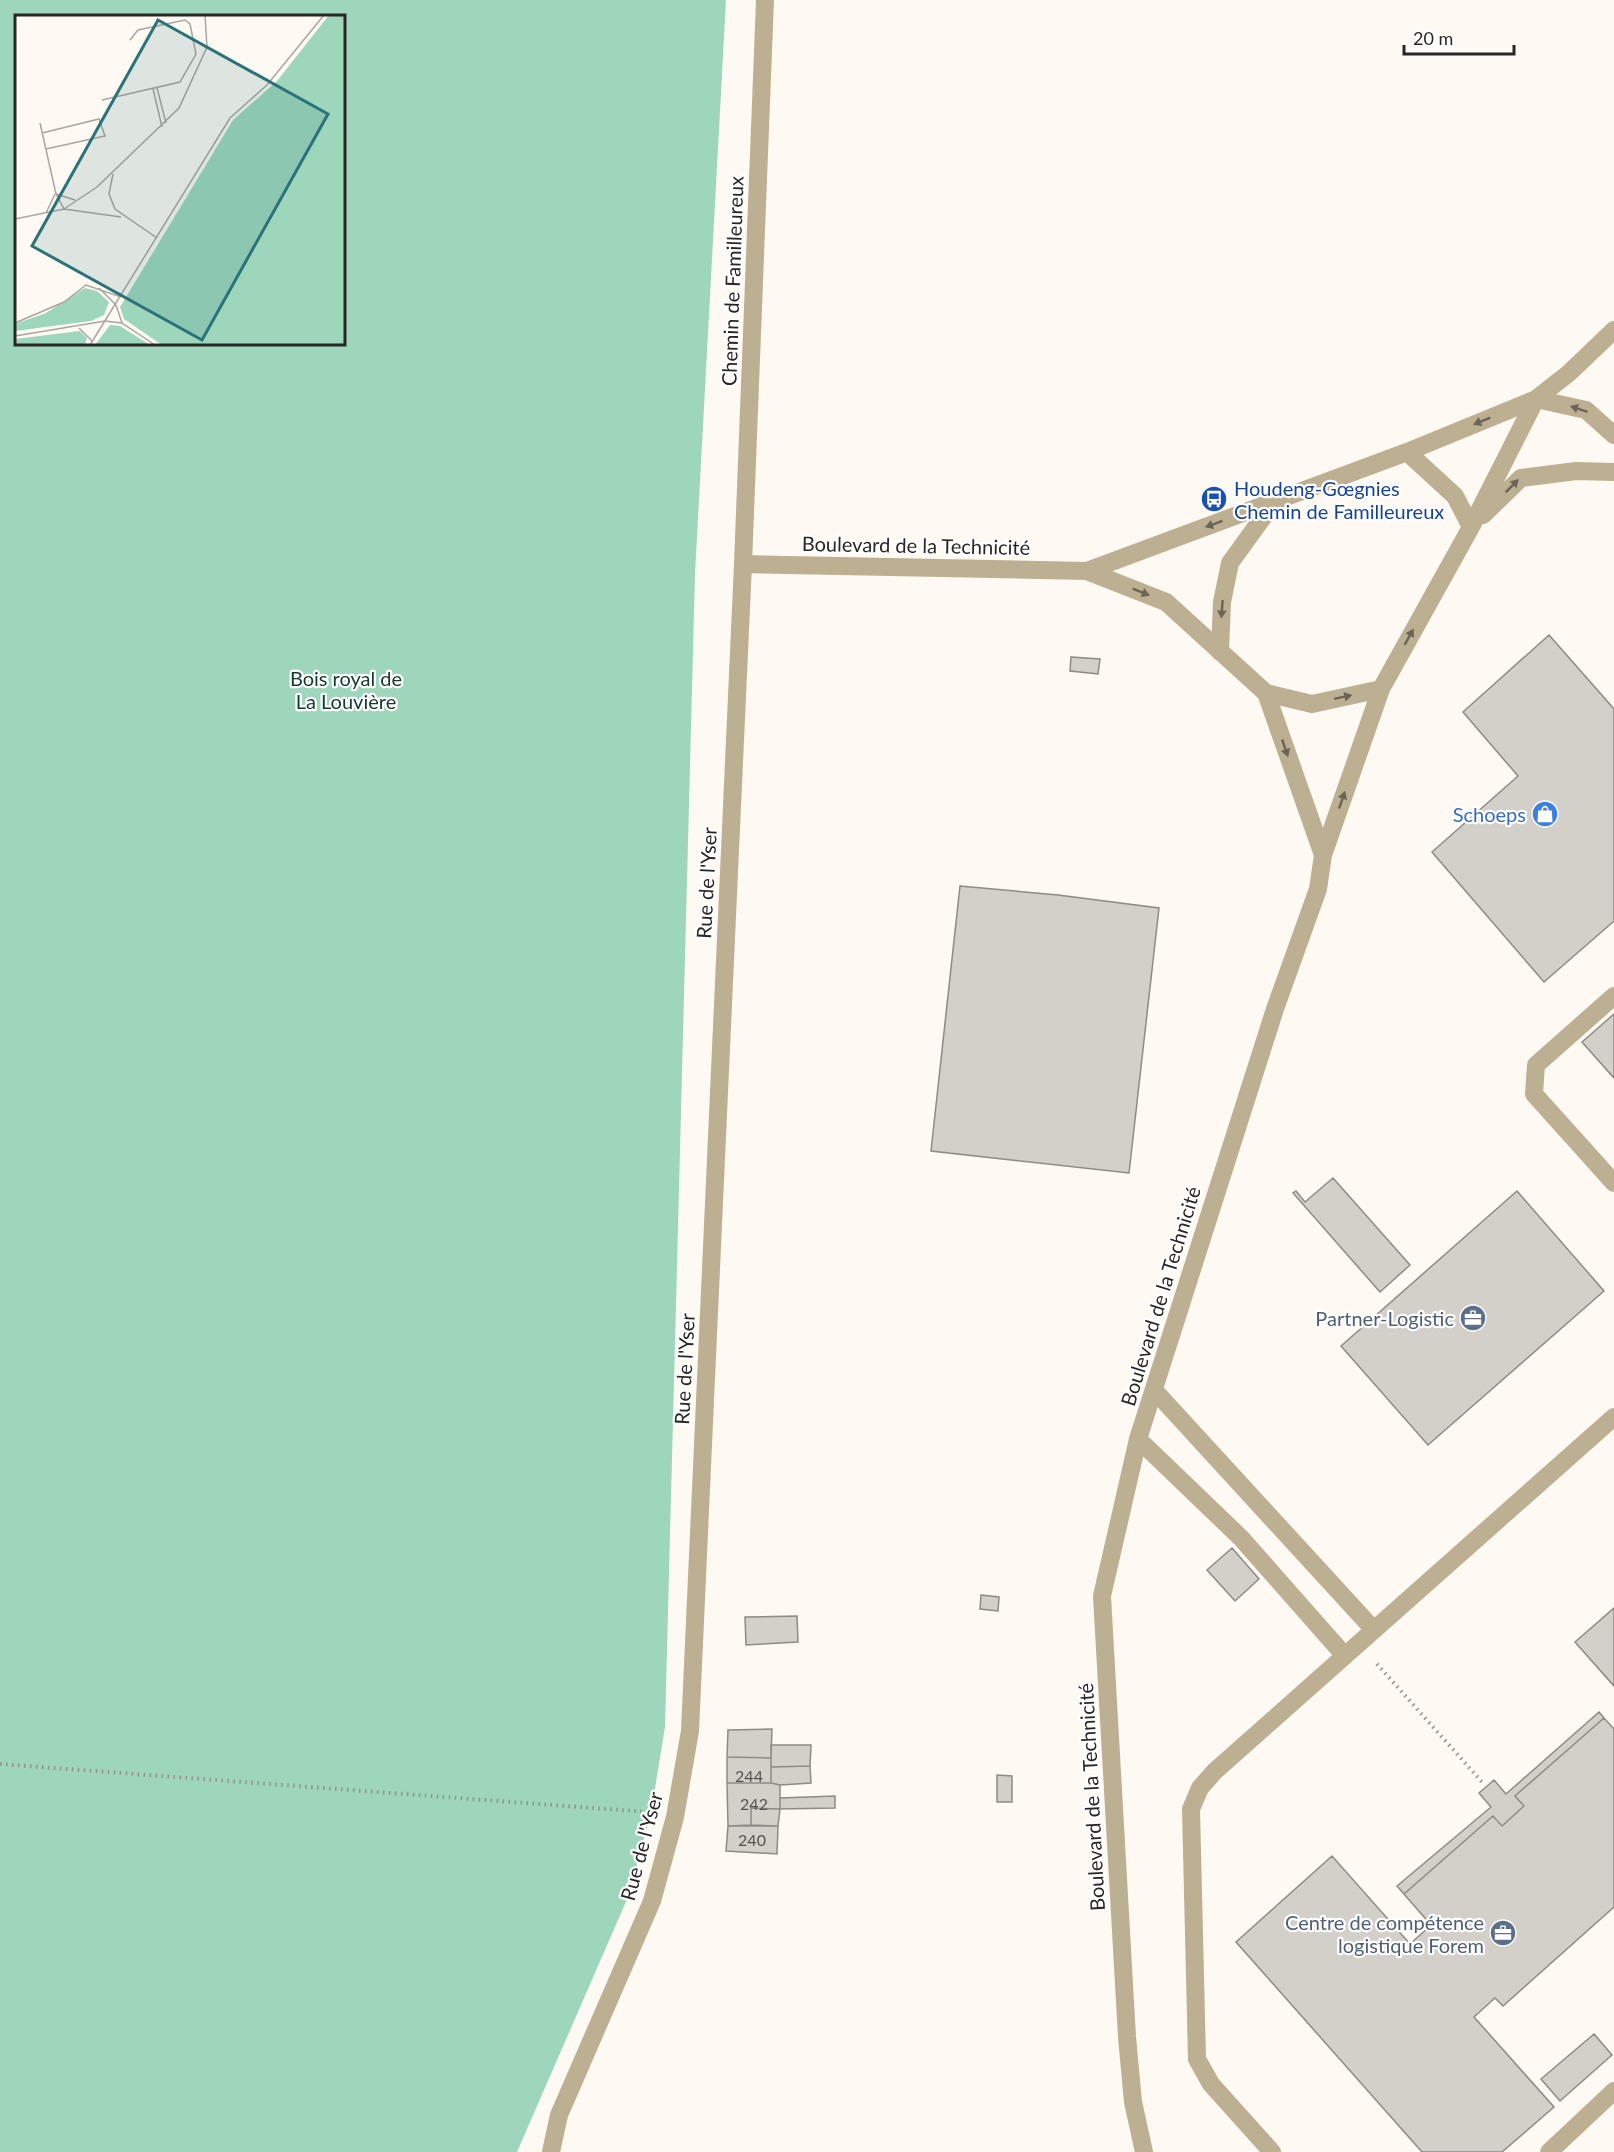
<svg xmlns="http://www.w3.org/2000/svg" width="1614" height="2152" font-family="Lato,sans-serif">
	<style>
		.green { fill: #9ed6bc; fill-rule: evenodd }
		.building { fill: #d3cfc9; stroke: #8e8a85; stroke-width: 1.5 }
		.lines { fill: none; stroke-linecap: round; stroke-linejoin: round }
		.path { stroke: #94918d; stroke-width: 4; stroke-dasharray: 1.5 4.5; stroke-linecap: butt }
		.minor { stroke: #bdaf91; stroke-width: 18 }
		.oneway { fill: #6c6456 }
		.labels { text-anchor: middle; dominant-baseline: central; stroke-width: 4.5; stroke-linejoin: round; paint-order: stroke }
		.number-label { font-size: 16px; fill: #54514e }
		.street-label { font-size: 20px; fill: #292725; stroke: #fff }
		.transit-label { font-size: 20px; fill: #164399; stroke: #fff; text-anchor: start }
		.park-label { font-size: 20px; fill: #143a2b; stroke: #fff }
		.shop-label { font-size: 20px; fill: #366cbe; stroke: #fff; text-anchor: end }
		.service-label { font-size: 20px; fill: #4e5e75; stroke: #fff; text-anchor: end }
		.inset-road { fill: none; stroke: #a9a5a1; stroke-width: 1.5 }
		.view { fill: #297379; fill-opacity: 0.15; stroke: #297379; stroke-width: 3 }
		.inset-edge { fill: none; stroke: #292725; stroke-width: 3 }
	</style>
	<rect width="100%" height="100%" fill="#fef9f3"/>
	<path class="green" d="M 0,0 L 726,0 L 695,574 L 665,1727 L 651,1813 L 628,1897 L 517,2152 L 0,2152 ZM 16,16 L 344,16 L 344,344 L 16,344 Z"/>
	<path class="building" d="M 1549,635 L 1614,709 L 1614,921 L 1544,982 L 1432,852 L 1518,776 L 1463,712 Z
		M 1071,657 L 1100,659 L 1098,674 L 1070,671 Z
		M 960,886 L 1058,895 L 1159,908 L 1129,1173 L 931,1151 Z
		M 1614,1014 L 1614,1078 L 1582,1042 Z
		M 1333,1178 L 1410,1265 L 1380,1292 L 1293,1193 L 1296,1191 L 1305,1202 Z
		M 1517,1191 L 1604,1291 L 1428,1445 L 1341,1346 Z
		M 1232,1548 L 1259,1579 L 1235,1601 L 1207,1570 Z
		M 981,1595 L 999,1597 L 998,1611 L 980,1609 Z
		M 1614,1608 L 1614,1686 L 1575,1642 Z
		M 797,1616 L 798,1642 L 746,1645 L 745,1617 Z
		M 1599,1712 L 1604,1718 L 1515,1796 L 1524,1806 L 1502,1826 L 1493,1816 L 1404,1894 L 1397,1886 L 1491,1807 L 1479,1793 L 1494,1780 L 1506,1794 Z
		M 1604,1718 L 1614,1729 L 1614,1907 L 1503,2006 L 1495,1998 L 1474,2017 L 1554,2107 L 1502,2152 L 1422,2152 L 1236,1942 L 1332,1856 L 1410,1944 L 1431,1925 L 1404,1894 L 1493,1816 L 1502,1826 L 1524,1806 L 1515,1796 Z
		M 772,1729 L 771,1758 L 727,1757 L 728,1730 Z
		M 771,1745 L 811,1745 L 810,1766 L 771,1767 Z
		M 727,1757 L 771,1758 L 771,1783 L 727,1783 Z
		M 810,1766 L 811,1783 L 780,1785 L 771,1783 L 771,1767 Z
		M 997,1775 L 1012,1776 L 1012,1802 L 997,1802 Z
		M 727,1783 L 771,1783 L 780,1785 L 780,1809 L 751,1808 L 751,1825 L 728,1826 Z
		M 835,1796 L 835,1808 L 780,1809 L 780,1798 Z
		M 751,1808 L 780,1809 L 778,1826 L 751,1825 Z
		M 728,1826 L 778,1826 L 777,1854 L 726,1851 Z
		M 1594,2034 L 1612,2055 L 1560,2101 L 1541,2079 Z"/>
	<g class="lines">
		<path class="path" d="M 1377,1664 L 1482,1782
			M 0,1764 L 647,1812"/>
		<path class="minor" d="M 1536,399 L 1586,410 L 1614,435
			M 1407,452 L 1455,496 L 1471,527
			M 1483,515 L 1521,478 L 1576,471 L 1614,472
			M 743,564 L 1087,571 L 1166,602 L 1266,693 L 1323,855 L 1318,889 L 1275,1009 L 1138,1439 L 1102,1596 L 1127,2037 L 1133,2102 L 1144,2152
			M 1087,571 L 1407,452 L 1536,399 L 1569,373 L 1614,330
			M 1220,652 L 1222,602 L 1230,563 L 1274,502
			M 1266,693 L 1312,704 L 1381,689
			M 1323,855 L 1381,689 L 1471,527 L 1536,399
			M 1614,996 L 1536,1065 L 1534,1094 L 1614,1183
			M 1154,1390 L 1374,1630
			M 1138,1439 L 1241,1538 L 1345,1656
			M 551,2152 L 559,2115 L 652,1901 L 675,1817 L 690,1731 L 743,564 L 765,0
			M 1272,2152 L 1211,2084 L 1197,2059 L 1191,1809 L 1200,1788 L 1215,1771 L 1614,1417
			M 1549,2152 L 1614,2091"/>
	</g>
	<defs><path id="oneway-solid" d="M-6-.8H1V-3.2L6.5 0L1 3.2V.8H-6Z" transform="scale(1.5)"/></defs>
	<g class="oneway">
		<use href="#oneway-solid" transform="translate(1579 409) rotate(-162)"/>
		<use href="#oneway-solid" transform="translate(1482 421) rotate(158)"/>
		<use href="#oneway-solid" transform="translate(1512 486) rotate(-45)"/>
		<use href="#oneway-solid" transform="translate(1214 524) rotate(160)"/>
		<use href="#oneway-solid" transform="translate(1141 592) rotate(22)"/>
		<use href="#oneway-solid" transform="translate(1222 609) rotate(94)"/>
		<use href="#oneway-solid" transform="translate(1409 637) rotate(-61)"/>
		<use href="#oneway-solid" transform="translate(1343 697) rotate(-12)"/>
		<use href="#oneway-solid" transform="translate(1285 748) rotate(71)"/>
		<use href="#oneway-solid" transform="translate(1342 800) rotate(-71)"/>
	</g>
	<defs>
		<symbol id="bus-disc" viewBox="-11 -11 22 22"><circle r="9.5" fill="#1a4fb4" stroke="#fff"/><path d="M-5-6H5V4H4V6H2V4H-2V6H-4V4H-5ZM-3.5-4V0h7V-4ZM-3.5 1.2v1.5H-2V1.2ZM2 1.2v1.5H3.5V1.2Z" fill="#fff"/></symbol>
		<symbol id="shop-disc" viewBox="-11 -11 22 22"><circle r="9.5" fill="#3f7fe0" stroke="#fff"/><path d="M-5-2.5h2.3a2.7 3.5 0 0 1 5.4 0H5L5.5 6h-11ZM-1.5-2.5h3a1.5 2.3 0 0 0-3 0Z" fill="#fff"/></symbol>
		<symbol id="office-disc" viewBox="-11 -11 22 22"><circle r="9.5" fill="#5c6f8a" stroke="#fff"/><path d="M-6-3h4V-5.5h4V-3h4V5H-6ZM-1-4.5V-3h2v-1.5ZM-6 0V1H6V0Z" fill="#fff"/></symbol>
	</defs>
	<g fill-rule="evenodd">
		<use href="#bus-disc" x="1199" y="484" width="30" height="30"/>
		<use href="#shop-disc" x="1530" y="799" width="30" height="30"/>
		<use href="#office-disc" x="1458" y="1303" width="30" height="30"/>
		<use href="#office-disc" x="1488" y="1918" width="30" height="30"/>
	</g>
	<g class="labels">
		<g class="number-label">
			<text x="749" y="1775">244</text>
			<text x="754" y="1803">242</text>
			<text x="752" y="1839">240</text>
		</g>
		<g class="street-label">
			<text transform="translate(732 281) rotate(-88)">Chemin de Familleureux</text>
			<text transform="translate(916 545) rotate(1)">Boulevard de la Technicité</text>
			<text transform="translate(706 883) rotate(-87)">Rue de l'Yser</text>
			<text transform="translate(1160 1296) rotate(-73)">Boulevard de la Technicité</text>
			<text transform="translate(684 1369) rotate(-87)">Rue de l'Yser</text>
			<text transform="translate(1091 1797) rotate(-93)">Boulevard de la Technicité</text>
			<text transform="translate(641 1846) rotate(-75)">Rue de l'Yser</text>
		</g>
		<g class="transit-label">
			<text x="1234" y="488">Houdeng-Gœgnies<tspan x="1234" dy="23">Chemin de Familleureux</tspan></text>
		</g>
		<g class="park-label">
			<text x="346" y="678">Bois royal de<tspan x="346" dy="23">La Louvière</tspan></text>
		</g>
		<g class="shop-label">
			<text x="1526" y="814">Schoeps</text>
		</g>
		<g class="service-label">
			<text x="1454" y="1318">Partner-Logistic</text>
			<text x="1484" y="1922">Centre de compétence<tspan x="1484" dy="23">logistique Forem</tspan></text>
		</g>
	</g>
	<g transform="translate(15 15)">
		<rect width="330" height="330" fill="#fef9f3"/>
		<path d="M 314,0 L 330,0 L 330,330 L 147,330 L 109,304 L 105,292 L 218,105 L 262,66 ZM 70,273 L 82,276 L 94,287 L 89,300 L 76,306 L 0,316 L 0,309 L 31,298 ZM 95,310 L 105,311 L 135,330 L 80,330 ZM 65,316 L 72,323 L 70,330 L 0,330 L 0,324 Z" fill="#9ed6bc"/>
		<path class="inset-road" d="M 142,73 L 151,108M 138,74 L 147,112M 87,85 L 165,67 L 181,39 L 175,9 L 170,5 L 123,15 L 115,25M 25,108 L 41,179 L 49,194M 27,118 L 84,104 L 90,121 L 31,134M 98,159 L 94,179 L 100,194 L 142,223M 41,179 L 60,185M 49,194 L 82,172 L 164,93 L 192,32 L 190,0M 31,198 L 40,179M 0,204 L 49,194 L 106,202M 84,273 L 101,290M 101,290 L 107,308 L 140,330M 0,308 L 49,287 L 71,270 L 106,282M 64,313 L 77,326M 0,321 L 90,306 L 107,308M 75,330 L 215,103 L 252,70 L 309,0"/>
		<path class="view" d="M 143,5 L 313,99 L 187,325 L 17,231 Z"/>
		<rect width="330" height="330" class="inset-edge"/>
	</g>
	<path d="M1404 45v9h110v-9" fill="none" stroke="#292725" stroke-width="3"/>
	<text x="1413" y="45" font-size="18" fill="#292725" stroke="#ffffff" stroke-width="4.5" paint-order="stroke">20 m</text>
</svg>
